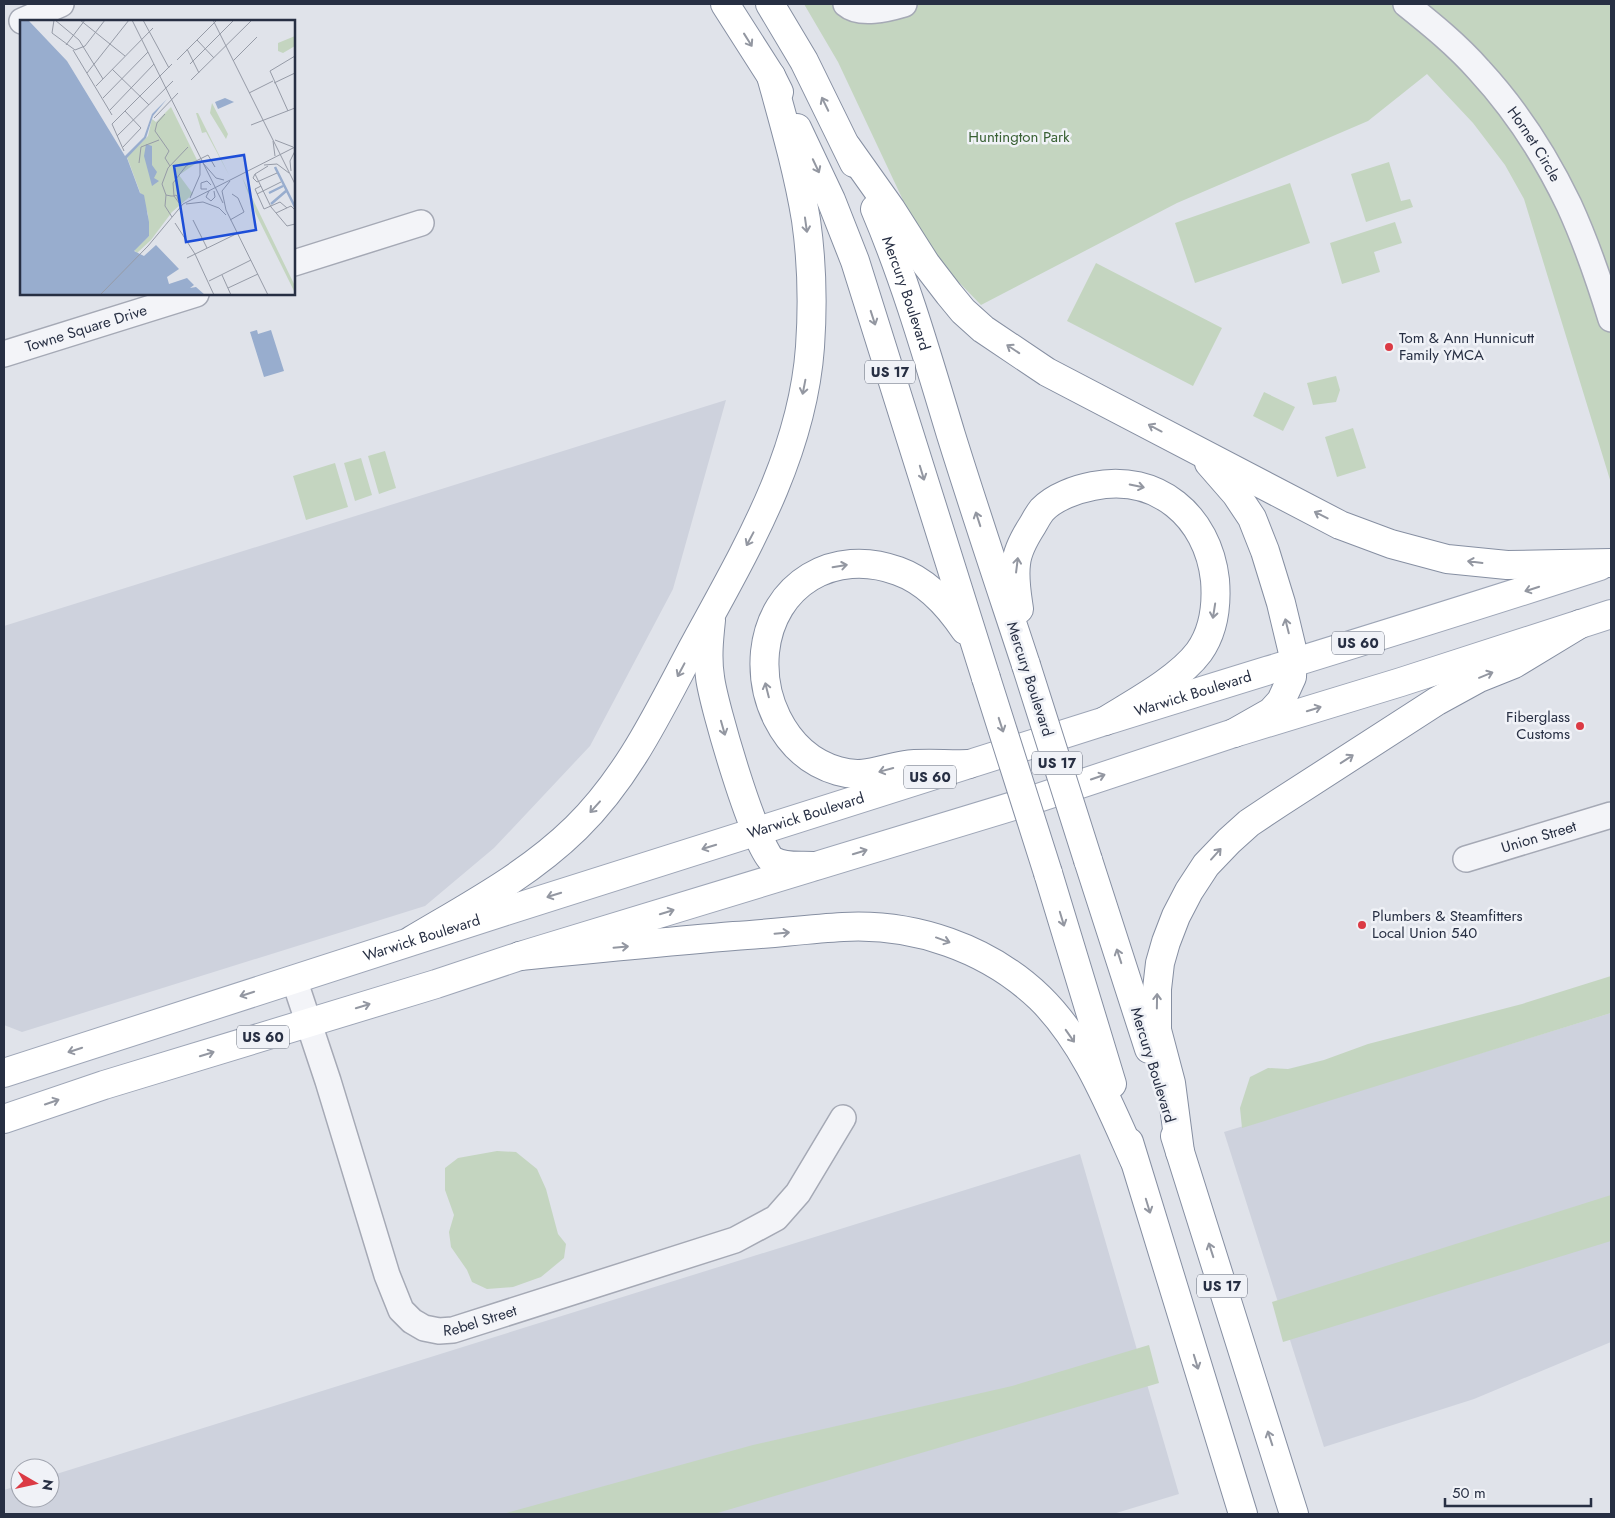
<svg xmlns="http://www.w3.org/2000/svg" width="1615" height="1518" font-family="Jost,sans-serif">
	<style>
		.built { fill: #ced2dd }
		.green { fill: #c4d5c0 }
		.water { fill: #98adce }
		.lines { fill: none; stroke-linecap: round; stroke-linejoin: round }
		.minor-casing { stroke: #a5a9b5; stroke-width: 28 }
		.major-casing { stroke: #9ea6b7; stroke-width: 30 }
		.highway-casing { stroke: #868fa2; stroke-width: 30 }
		.minor { stroke: #f3f4f8; stroke-width: 25 }
		.major { stroke: #fff; stroke-width: 28 }
		.highway { stroke: #fff; stroke-width: 28 }
		.highway-bridge-casing { stroke: #868fa2; stroke-width: 30; stroke-linecap: butt }
		.highway-bridge { stroke: #fff; stroke-width: 28 }
		.oneway { stroke: #9397a1 }
		.poi-dot { fill: #db3a44; stroke: #f0f2f7; stroke-width: 2 }
		.labels { text-anchor: middle; dominant-baseline: central; stroke-width: 5; stroke-linejoin: round; paint-order: stroke }
		.shield { fill: #f0f2f7; stroke: #636a79; stroke-width: 1 }
		.shield-label { font-size: 14px; font-weight: bold; fill: #272f43 }
		.park-label { font-size: 15px; fill: #386033; stroke: #f0f2f7 }
		.street-label { font-size: 15px; fill: #272f43; stroke: #f0f2f7 }
		.poi-label { font-size: 15px; fill: #272f43; stroke: #f0f2f7; text-anchor: start }
		.inset-river { fill: none; stroke: #98adce; stroke-width: 2.5 }
		.inset-road { fill: none; stroke: #969ba7; stroke-width: 1 }
		.view { fill: #1d4ed8; fill-opacity: 0.15; stroke: #1d4ed8; stroke-width: 2.5 }
		.inset-edge { fill: none; stroke: #272f43; stroke-width: 2.5 }
	</style>
	<rect width="100%" height="100%" fill="#e0e3ea"/>
	<path class="built" d="M 726,400 L 673,589 L 590,746 L 494,848 L 425,906 L 22,1032 L 4,1025 L 4,626 Z
		M 1611,1013 L 1611,1342 L 1474,1399 L 1324,1447 L 1224,1132 Z
		M 1080,1154 L 1179,1494 L 1113,1514 L 4,1514 L 4,1490 L 20,1485 L 20,1498 L 50,1498 L 50,1476 Z"/>
	<path class="green" d="M 804,4 L 1611,4 L 1611,483 L 1524,199 L 1505,165 L 1473,123 L 1427,74 L 1368,121 L 1177,203 L 981,305 L 951,274 L 927,243 L 910,215 L 838,62 Z
		M 1389,162 L 1401,201 L 1410,199 L 1413,207 L 1366,222 L 1351,174 Z
		M 1290,183 L 1310,243 L 1195,283 L 1175,223 Z
		M 1395,222 L 1402,243 L 1374,252 L 1380,272 L 1342,284 L 1330,243 Z
		M 1096,263 L 1222,328 L 1193,386 L 1067,321 Z
		M 1336,376 L 1340,390 L 1336,402 L 1313,405 L 1307,383 Z
		M 1264,392 L 1295,407 L 1283,431 L 1253,416 Z
		M 1353,428 L 1366,468 L 1337,477 L 1325,437 Z
		M 385,451 L 396,488 L 379,494 L 368,456 Z
		M 361,458 L 372,495 L 355,501 L 344,463 Z
		M 335,463 L 348,507 L 306,520 L 293,476 Z
		M 1611,976 L 1611,1013 L 1242,1128 L 1240,1108 L 1250,1077 L 1268,1068 L 1288,1069 L 1324,1060 L 1368,1044 L 1522,1004 Z
		M 497,1151 L 516,1152 L 537,1169 L 546,1189 L 558,1234 L 566,1244 L 564,1258 L 541,1277 L 513,1287 L 487,1289 L 472,1282 L 467,1270 L 451,1247 L 449,1232 L 454,1215 L 445,1190 L 445,1168 L 458,1158 Z
		M 1611,1195 L 1611,1241 L 1283,1342 L 1272,1302 Z
		M 1149,1345 L 1159,1383 L 714,1514 L 503,1514 L 753,1445 L 1012,1386 Z"/>
	<path class="water" d="M 257,330 L 258,334 L 271,330 L 284,371 L 264,377 L 250,332 Z"/>
	<g class="lines">
		<defs>
			<g id="minor">
				<path d="M 846,4 C 860,16 887,9 904,4"/>
				<path id="s1" d="M 1406,4 C 1431,24 1457,45 1479,70 C 1515,109 1546,157 1569,205 C 1586,242 1599,280 1611,319"/>
				<path d="M 22,21 L 61,4"/>
				<path d="M 294,263 L 421,223"/>
				<path id="s2" d="M 4,354 L 196,294"/>
				<path id="s3" d="M 1466,859 L 1611,815"/>
				<path id="s4" d="M 294,979 L 328,1081 L 387,1275 L 401,1310 L 412,1321 L 424,1328 L 439,1331 L 453,1330 L 735,1240 L 776,1218 L 798,1193 L 843,1118"/>
			</g>
			<g id="major">
				<path id="s5" d="M 4,1073 C 369,954 736,837 1102,722 C 1268,670 1435,620 1600,566"/>
				<path d="M 4,1119 L 104,1085 L 436,984 L 520,956 L 1023,803 L 1234,733 L 1401,682 L 1611,614"/>
			</g>
			<g id="highway">
				<path d="M 725,4 L 771,76 L 779,92"/>
				<path d="M 770,4 L 804,61 L 854,163"/>
				<path d="M 797,128 L 831,200 L 855,261 L 986,678"/>
				<path d="M 847,147 L 891,209 L 926,264 L 949,294 L 963,311 L 983,329 L 1047,372 L 1340,525 L 1391,544 L 1447,559 L 1507,565 L 1611,563"/>
				<path id="s6" d="M 875,209 C 906,282 928,359 951,435 C 975,512 1001,589 1026,665"/>
				<path d="M 1209,463 L 1236,494 L 1252,518 L 1265,551 L 1281,603 L 1293,653 L 1292,677 L 1281,701 L 1271,712 L 1234,733"/>
				<path d="M 1019,609 C 1017,595 1014,579 1016,564 C 1017,551 1025,537 1032,526 C 1035,521 1038,515 1042,510 C 1054,497 1077,489 1093,486 C 1157,473 1208,516 1215,580 C 1217,605 1214,631 1199,652 C 1179,679 1134,703 1105,721"/>
				<path d="M 711,620 C 709,639 707,658 710,677 C 713,704 755,847 772,860 C 783,868 800,865 813,866"/>
				<path d="M 965,630 C 949,606 926,581 898,571 C 834,547 772,584 765,652 C 763,674 767,698 777,718 C 790,744 810,763 838,771 C 864,779 880,769 905,765 C 923,762 950,765 969,764"/>
				<path d="M 1088,860 L 1149,1049"/>
				<path d="M 1048,873 L 1112,1084"/>
				<path d="M 412,940 C 469,906 528,875 576,828 C 628,777 658,713 692,649 C 744,553 802,458 810,347 C 813,304 812,262 806,220 C 798,171 784,123 771,76"/>
				<path d="M 520,956 C 591,949 662,942 734,936 C 770,934 807,929 843,927 C 914,923 988,948 1040,998 C 1084,1041 1109,1104 1134,1160"/>
				<path d="M 1175,1136 L 1294,1514"/>
				<path d="M 1129,1142 L 1243,1514"/>
				<path d="M 1180,1152 L 1171,1083 L 1157,1030 L 1157,989 L 1160,963 L 1166,942 L 1176,916 L 1189,891 L 1206,865 L 1229,841 L 1249,823 L 1279,803 L 1437,701 L 1479,678 L 1514,664 L 1580,624"/>
			</g>
		</defs>
		<use href="#minor" class="minor-casing"/>
		<use href="#major" class="major-casing"/>
		<use href="#highway" class="highway-casing"/>
		<use href="#minor" class="minor"/>
		<use href="#major" class="major"/>
		<use href="#highway" class="highway"/>
		<defs>
			<path id="highway-bridge" d="M 1026,665 L 1088,860
				M 986,678 L 1048,873"/>
		</defs>
		<use href="#highway-bridge" class="highway-bridge-casing"/>
		<use href="#highway-bridge" class="highway-bridge"/>
	</g>
	<defs><path id="oneway-shaft" d="M-6 0H5M1.5-3L5.5 0L1.5 3" fill="none" stroke-width="1.6" stroke-linecap="round" stroke-linejoin="round" transform="scale(1.25)"/></defs>
	<g class="oneway">
		<use href="#oneway-shaft" transform="translate(748 40) rotate(58)"/>
		<use href="#oneway-shaft" transform="translate(825 104) rotate(-116)"/>
		<use href="#oneway-shaft" transform="translate(816 166) rotate(65)"/>
		<use href="#oneway-shaft" transform="translate(806 225) rotate(82)"/>
		<use href="#oneway-shaft" transform="translate(873 318) rotate(72)"/>
		<use href="#oneway-shaft" transform="translate(1013 349) rotate(-146)"/>
		<use href="#oneway-shaft" transform="translate(804 387) rotate(101)"/>
		<use href="#oneway-shaft" transform="translate(1155 428) rotate(-152)"/>
		<use href="#oneway-shaft" transform="translate(922 473) rotate(73)"/>
		<use href="#oneway-shaft" transform="translate(1137 486) rotate(12)"/>
		<use href="#oneway-shaft" transform="translate(1321 515) rotate(-153)"/>
		<use href="#oneway-shaft" transform="translate(978 519) rotate(-108)"/>
		<use href="#oneway-shaft" transform="translate(750 539) rotate(118)"/>
		<use href="#oneway-shaft" transform="translate(1475 562) rotate(-173)"/>
		<use href="#oneway-shaft" transform="translate(1017 565) rotate(-83)"/>
		<use href="#oneway-shaft" transform="translate(840 566) rotate(-9)"/>
		<use href="#oneway-shaft" transform="translate(1532 589) rotate(162)"/>
		<use href="#oneway-shaft" transform="translate(1214 611) rotate(99)"/>
		<use href="#oneway-shaft" transform="translate(1287 626) rotate(-104)"/>
		<use href="#oneway-shaft" transform="translate(681 670) rotate(118)"/>
		<use href="#oneway-shaft" transform="translate(1486 675) rotate(-22)"/>
		<use href="#oneway-shaft" transform="translate(767 690) rotate(-104)"/>
		<use href="#oneway-shaft" transform="translate(1314 709) rotate(-17)"/>
		<use href="#oneway-shaft" transform="translate(1001 725) rotate(72)"/>
		<use href="#oneway-shaft" transform="translate(723 728) rotate(74)"/>
		<use href="#oneway-shaft" transform="translate(1347 759) rotate(-33)"/>
		<use href="#oneway-shaft" transform="translate(886 770) rotate(165)"/>
		<use href="#oneway-shaft" transform="translate(1098 777) rotate(-19)"/>
		<use href="#oneway-shaft" transform="translate(595 807) rotate(132)"/>
		<use href="#oneway-shaft" transform="translate(709 847) rotate(163)"/>
		<use href="#oneway-shaft" transform="translate(860 852) rotate(-17)"/>
		<use href="#oneway-shaft" transform="translate(1216 854) rotate(-48)"/>
		<use href="#oneway-shaft" transform="translate(554 895) rotate(163)"/>
		<use href="#oneway-shaft" transform="translate(667 912) rotate(-17)"/>
		<use href="#oneway-shaft" transform="translate(1062 919) rotate(73)"/>
		<use href="#oneway-shaft" transform="translate(782 933) rotate(-5)"/>
		<use href="#oneway-shaft" transform="translate(943 940) rotate(20)"/>
		<use href="#oneway-shaft" transform="translate(621 947) rotate(-5)"/>
		<use href="#oneway-shaft" transform="translate(1119 956) rotate(-108)"/>
		<use href="#oneway-shaft" transform="translate(247 994) rotate(162)"/>
		<use href="#oneway-shaft" transform="translate(1157 1001) rotate(-89)"/>
		<use href="#oneway-shaft" transform="translate(363 1006) rotate(-17)"/>
		<use href="#oneway-shaft" transform="translate(1070 1036) rotate(55)"/>
		<use href="#oneway-shaft" transform="translate(75 1050) rotate(162)"/>
		<use href="#oneway-shaft" transform="translate(207 1054) rotate(-17)"/>
		<use href="#oneway-shaft" transform="translate(52 1102) rotate(-19)"/>
		<use href="#oneway-shaft" transform="translate(1148 1206) rotate(73)"/>
		<use href="#oneway-shaft" transform="translate(1211 1250) rotate(-108)"/>
		<use href="#oneway-shaft" transform="translate(1196 1362) rotate(73)"/>
		<use href="#oneway-shaft" transform="translate(1270 1438) rotate(-108)"/>
	</g>
	<g class="poi-dot">
		<circle cx="1389" cy="347" r="5"/>
		<circle cx="1580" cy="726" r="5"/>
		<circle cx="1362" cy="925" r="5"/>
	</g>
	<g class="labels">
		<g class="shield">
			<rect x="865" y="360.5" width="50" height="23" rx="4"/>
			<rect x="1332" y="631.5" width="52" height="23" rx="4"/>
			<rect x="1032" y="751.5" width="50" height="23" rx="4"/>
			<rect x="904" y="765.5" width="52" height="23" rx="4"/>
			<rect x="237" y="1025.5" width="52" height="23" rx="4"/>
			<rect x="1197" y="1274.5" width="50" height="23" rx="4"/>
		</g>
		<g class="shield-label">
			<text x="890" y="372">US 17</text>
			<text x="1358" y="643">US 60</text>
			<text x="1057" y="763">US 17</text>
			<text x="930" y="777">US 60</text>
			<text x="263" y="1037">US 60</text>
			<text x="1222" y="1286">US 17</text>
		</g>
		<g class="park-label">
			<text x="1019" y="137">Huntington Park</text>
		</g>
		<g class="street-label">
			<text stroke="none"><textPath href="#s1" startOffset="191">Hornet Circle</textPath></text>
			<text stroke="none"><textPath href="#s6" startOffset="90">Mercury Boulevard</textPath></text>
			<text stroke="none"><textPath href="#s2" startOffset="86">Towne Square Drive</textPath></text>
			<text transform="translate(1030 679) rotate(72)">Mercury Boulevard</text>
			<text stroke="none"><textPath href="#s5" startOffset="1248">Warwick Boulevard</textPath></text>
			<text stroke="none"><textPath href="#s5" startOffset="842">Warwick Boulevard</textPath></text>
			<text stroke="none"><textPath href="#s3" startOffset="76">Union Street</textPath></text>
			<text stroke="none"><textPath href="#s5" startOffset="439">Warwick Boulevard</textPath></text>
			<text transform="translate(1153 1065) rotate(73)">Mercury Boulevard</text>
			<text stroke="none"><textPath href="#s4" startOffset="435">Rebel Street</textPath></text>
		</g>
		<g class="poi-label">
			<text x="1399" y="338">Tom &amp; Ann Hunnicutt<tspan x="1399" dy="17">Family YMCA</tspan></text>
			<text x="1570" y="717" text-anchor="end">Fiberglass<tspan x="1570" dy="17">Customs</tspan></text>
			<text x="1372" y="916">Plumbers &amp; Steamfitters<tspan x="1372" dy="17">Local Union 540</tspan></text>
		</g>
	</g>
	<g transform="translate(20 20)">
		<rect width="275" height="275" fill="#e0e3ea"/>
		<path d="M 275,16 L 275,26 L 263,33 L 258,31 L 258,23 ZM 192,83 L 208,114 L 206,119 L 190,93 ZM 151,87 L 178,142 L 159,155 L 173,174 L 152,192 L 131,220 L 117,233 L 114,230 L 129,216 L 128,194 L 107,137 L 128,116 L 132,99 L 136,102 ZM 176,93 L 178,93 L 209,155 L 186,112 L 182,113 ZM 222,157 L 275,266 L 275,273 L 236,194 Z" fill="#c4d5c0"/>
		<path d="M 0,0 L 9,1 L 47,41 L 105,136 L 124,117 L 132,94 L 147,79 L 133,96 L 126,118 L 107,138 L 120,173 L 124,175 L 129,202 L 129,216 L 114,231 L 124,236 L 136,225 L 159,249 L 147,257 L 149,264 L 167,258 L 174,265 L 170,268 L 176,267 L 185,275 L 0,275 ZM 205,78 L 214,82 L 198,89 L 195,82 ZM 126,124 L 132,126 L 132,145 L 137,152 L 134,158 L 139,161 L 132,166 L 124,136 Z" fill="#98adce"/>
		<path class="inset-river" d="M 255,147 L 275,187M 249,173 L 263,166M 251,184 L 266,171"/>
		<path class="inset-road" d="M 34,0 L 32,13 L 55,30 L 65,26 L 85,0M 35,0 L 59,20 L 83,59M 60,0 L 105,36M 112,0 L 203,183M 123,0 L 149,48M 193,0 L 275,164M 177,20 L 194,38M 46,25 L 65,0M 167,29 L 179,53M 53,30 L 92,95M 157,40 L 197,0M 213,41 L 237,17M 170,44 L 214,0M 92,49 L 129,85M 67,53 L 109,0M 171,60 L 232,0M 254,63 L 275,53M 76,66 L 133,8M 229,73 L 253,61M 83,78 L 128,32M 90,90 L 134,44M 268,91 L 250,51 L 275,36M 145,94 L 137,103 L 135,111 L 149,131 L 145,138 L 150,146M 134,98 L 158,73M 231,105 L 275,88M 97,116 L 153,61M 255,120 L 273,127M 253,121 L 255,136M 103,127 L 121,108 L 105,91M 104,131 L 92,104 L 152,44M 119,143 L 121,127 L 139,120M 183,143 L 196,158 L 204,160M 244,145 L 257,144 L 269,153M 248,146 L 235,154 L 251,187 L 267,206 L 275,204M 271,151 L 270,141 L 275,131M 235,154 L 233,158 L 237,162 L 257,153M 241,166 L 235,169 L 244,189 L 260,182 L 267,188M 187,169 L 181,169 L 181,163 L 187,161 L 191,165M 189,171 L 186,177 L 191,181 L 195,177 L 194,171M 237,174 L 261,162M 146,175 L 151,176 L 154,176 L 156,175 L 157,176 L 159,183 L 154,176 L 153,163 L 166,146 L 188,135 L 195,147M 170,178 L 180,155 L 180,142M 166,184 L 183,182 L 199,188 L 206,195M 206,190 L 248,275M 206,190 L 202,171 L 210,161M 256,193 L 271,186 L 274,189M 152,197 L 145,186 L 146,175 L 142,164 L 148,148 L 168,127M 173,200 L 187,228M 210,200 L 224,192 L 218,178 L 212,174M 155,203 L 175,234 L 194,275M 167,238 L 218,213M 202,255 L 211,275M 189,261 L 231,240M 208,268 L 238,254M 80,275 L 128,226 L 163,184 L 275,127"/>
		<path class="view" d="M 224,135 L 236,210 L 166,222 L 154,146 Z"/>
		<rect width="275" height="275" class="inset-edge"/>
	</g>
	<rect width="1615" height="1518" fill="none" stroke="#272f43" stroke-width="10"/>
	<g transform="translate(35 1483) rotate(99)"><circle r="24" fill="#f0f2f7" stroke="#a0a4af"/>
	<path d="M0-4L9 19L0 12L-9 19Z" fill="#db3a44"/>
	<text y="-8" font-size="14" font-weight="bold" text-anchor="middle" fill="#272f43">N</text>
	</g>
	<path d="M1445 1498v8h146v-8" fill="none" stroke="#272f43" stroke-width="2.5"/>
	<text x="1452" y="1498" font-size="15" fill="#272f43" stroke="#f0f2f7" stroke-width="4" paint-order="stroke">50 m</text>
</svg>
